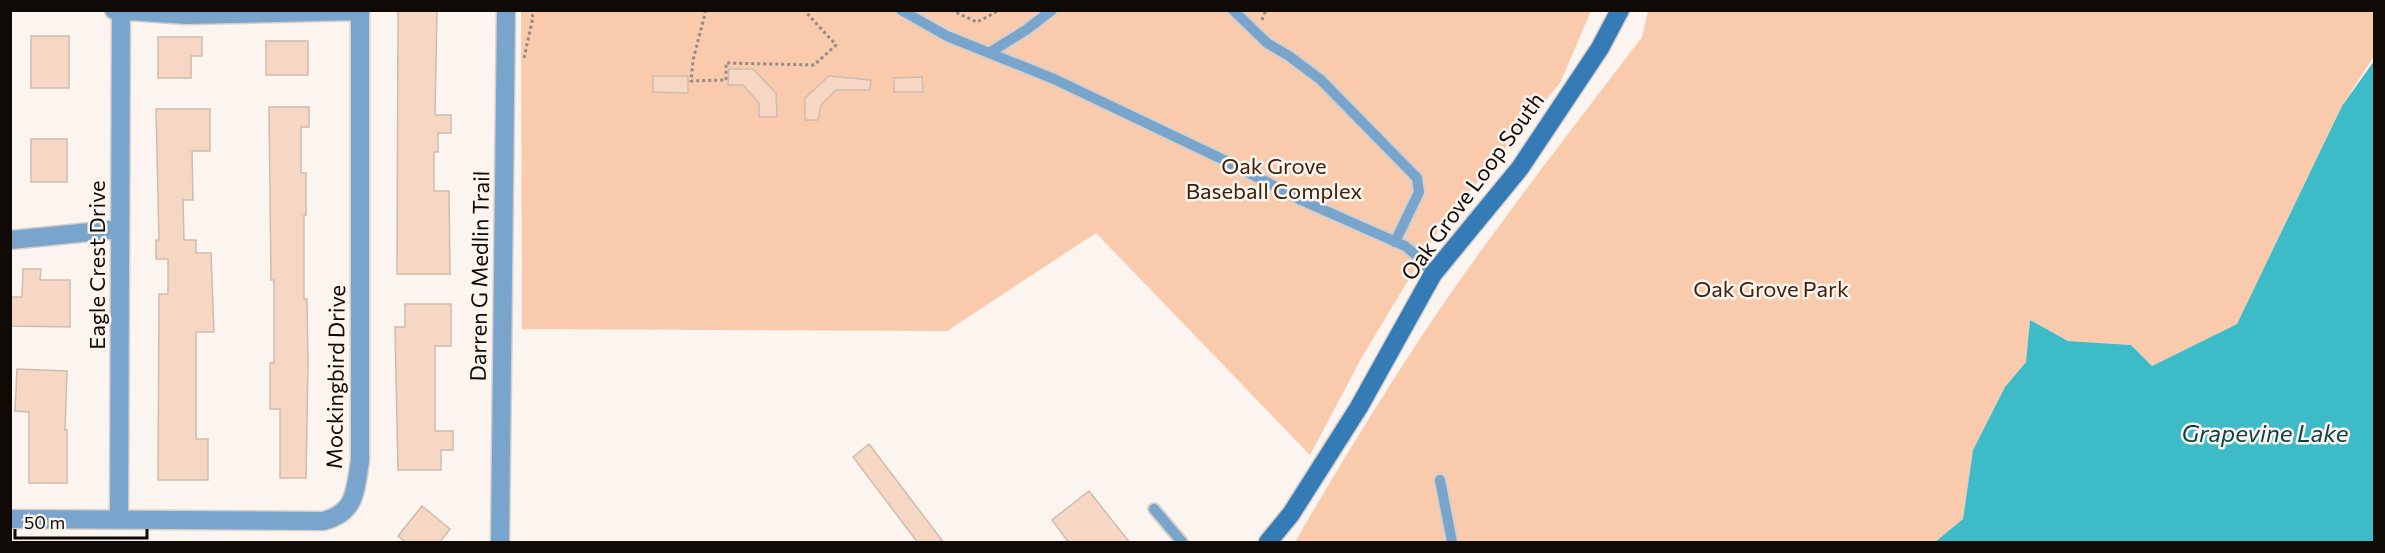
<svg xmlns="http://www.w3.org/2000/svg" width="2385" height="553" font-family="Commissioner,sans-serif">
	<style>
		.green { fill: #f9cbac }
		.water { fill: #3dbcc8 }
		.building { fill: #f6d7c3; stroke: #cebcaf; stroke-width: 1.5 }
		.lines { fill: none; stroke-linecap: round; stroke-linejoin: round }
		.lane-casing { stroke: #d6cfca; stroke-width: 14 }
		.street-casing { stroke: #d6cfca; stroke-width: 21 }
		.secondary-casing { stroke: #d6cfca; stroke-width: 21 }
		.path { stroke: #928b87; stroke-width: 3; stroke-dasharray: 3 3; stroke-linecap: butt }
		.lane { stroke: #79a5cd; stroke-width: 10 }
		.street { stroke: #79a5cd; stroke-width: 18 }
		.secondary { stroke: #357cb7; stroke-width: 18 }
		.labels { text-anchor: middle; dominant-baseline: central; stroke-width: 5; stroke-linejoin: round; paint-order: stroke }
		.park-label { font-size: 22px; fill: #3e210a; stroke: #fcf4ef }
		.street-label { font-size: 22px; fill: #100a06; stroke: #fcf4ef }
		.water-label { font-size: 24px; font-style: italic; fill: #094348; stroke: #fcf4ef }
	</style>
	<rect width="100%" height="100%" fill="#fcf4ef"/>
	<path class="green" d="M 521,11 L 1591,11 L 1560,83 L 1441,226 L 1362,357 L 1310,455 L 1096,233 L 947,331 L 522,329 Z
		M 1648,11 L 2374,11 L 2374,56 L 2342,106 L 2237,324 L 2152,366 L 2131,345 L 2068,341 L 2030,320 L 2026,362 L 2005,387 L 1973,450 L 1963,519 L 1935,542 L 1295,542 C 1335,473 1377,404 1421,337 C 1490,233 1567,136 1642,37 Z"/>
	<path class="water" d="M 2374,61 L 2374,542 L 1935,542 L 1963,519 L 1973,450 L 2005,387 L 2026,362 L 2030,320 L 2068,341 L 2131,345 L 2152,366 L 2237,324 L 2342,106 Z"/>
	<path class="building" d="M 398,10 L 437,10 L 435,115 L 451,115 L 451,133 L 438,133 L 438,152 L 434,152 L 434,191 L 449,191 L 450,274 L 397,274 Z
		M 31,36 L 69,36 L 69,88 L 31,88 Z
		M 158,37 L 202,37 L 202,56 L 191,56 L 191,78 L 158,78 Z
		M 266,41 L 308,41 L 308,75 L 266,75 Z
		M 729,69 L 753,69 L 776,93 L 777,117 L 759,117 L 759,103 L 743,85 L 728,85 Z
		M 653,76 L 688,76 L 688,93 L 653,92 Z
		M 829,76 L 871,80 L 870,90 L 836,90 L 821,105 L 818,120 L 805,120 L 805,98 Z
		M 922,77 L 923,92 L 894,92 L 894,78 Z
		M 269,107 L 309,107 L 309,127 L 301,127 L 301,173 L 306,173 L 306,215 L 304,215 L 304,299 L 307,299 L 308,363 L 306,478 L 280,478 L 280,409 L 270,409 L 270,363 L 274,363 L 274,280 L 271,280 Z
		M 156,109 L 210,109 L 210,151 L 192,151 L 193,200 L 183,200 L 184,240 L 196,240 L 196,253 L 211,253 L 214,332 L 196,332 L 196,439 L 208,439 L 208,480 L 158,480 L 159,294 L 168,294 L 168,259 L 156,259 L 156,240 L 159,240 Z
		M 31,139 L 67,139 L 67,182 L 31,182 Z
		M 23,269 L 41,269 L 40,280 L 70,280 L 70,327 L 10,326 L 10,297 L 22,297 Z
		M 405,304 L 451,304 L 451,346 L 435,346 L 435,431 L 453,431 L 453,450 L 441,450 L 441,470 L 398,470 L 395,327 L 405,327 Z
		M 17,369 L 67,371 L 65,430 L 67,430 L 67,483 L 29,483 L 29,412 L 15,411 Z
		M 869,444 L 944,543 L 918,543 L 853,457 Z
		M 1089,491 L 1130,543 L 1069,543 L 1052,520 Z
		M 422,506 L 450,529 L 439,543 L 406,543 L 398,536 Z"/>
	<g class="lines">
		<defs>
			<path id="lane" d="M 901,10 L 947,36 L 1054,79 L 1224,160 L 1301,200 L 1405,246 L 1416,255 L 1433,274
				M 1233,10 L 1267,43 L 1289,56 L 1321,80 L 1417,178 L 1419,192 L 1395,242
				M 989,53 L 1026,30 L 1052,10
				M 1440,480 L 1452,542
				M 1154,509 L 1182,542"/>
			<path id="street" d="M 114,10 L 186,15 L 360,11
				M 10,240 L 120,229
				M 10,519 L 323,521 C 356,513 355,491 360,461 L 360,10
				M 119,519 L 121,11
				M 500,542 L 506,10"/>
			<path id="secondary" d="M 1268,542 L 1291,514 L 1359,407 L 1433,274 L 1520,168 L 1600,48 L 1620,10"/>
		</defs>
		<use href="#lane" class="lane-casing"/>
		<use href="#street" class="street-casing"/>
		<use href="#secondary" class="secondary-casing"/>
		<path class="path" d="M 706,10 L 693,60 L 691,81 L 726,80 L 726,63 L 814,65 L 836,45 L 804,10
			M 951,10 L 977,22 L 1000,10
			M 1262,20 L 1266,10
			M 524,58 L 533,17 L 530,10"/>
		<use href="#lane" class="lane"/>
		<use href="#street" class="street"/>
		<use href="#secondary" class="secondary"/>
	</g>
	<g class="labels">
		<g class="park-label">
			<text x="1274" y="165">Oak Grove<tspan x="1274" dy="25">Baseball Complex</tspan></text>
			<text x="1771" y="288">Oak Grove Park</text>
		</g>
		<g class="street-label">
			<text transform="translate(1472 186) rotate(-54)">Oak Grove Loop South</text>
			<text transform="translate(96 265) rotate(-90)">Eagle Crest Drive</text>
			<text transform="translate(479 276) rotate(-89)">Darren G Medlin Trail</text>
			<text transform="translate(335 377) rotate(-89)">Mockingbird Drive</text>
		</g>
		<g class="water-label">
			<text x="2265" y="432">Grapevine Lake</text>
		</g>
	</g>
	<rect width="2385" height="553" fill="none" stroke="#100a06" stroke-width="24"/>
	<path d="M15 529v9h132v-9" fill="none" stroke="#100a06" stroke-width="3"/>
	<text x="24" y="529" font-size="18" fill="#100a06" stroke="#fcf4ef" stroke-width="4.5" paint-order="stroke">50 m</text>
</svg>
